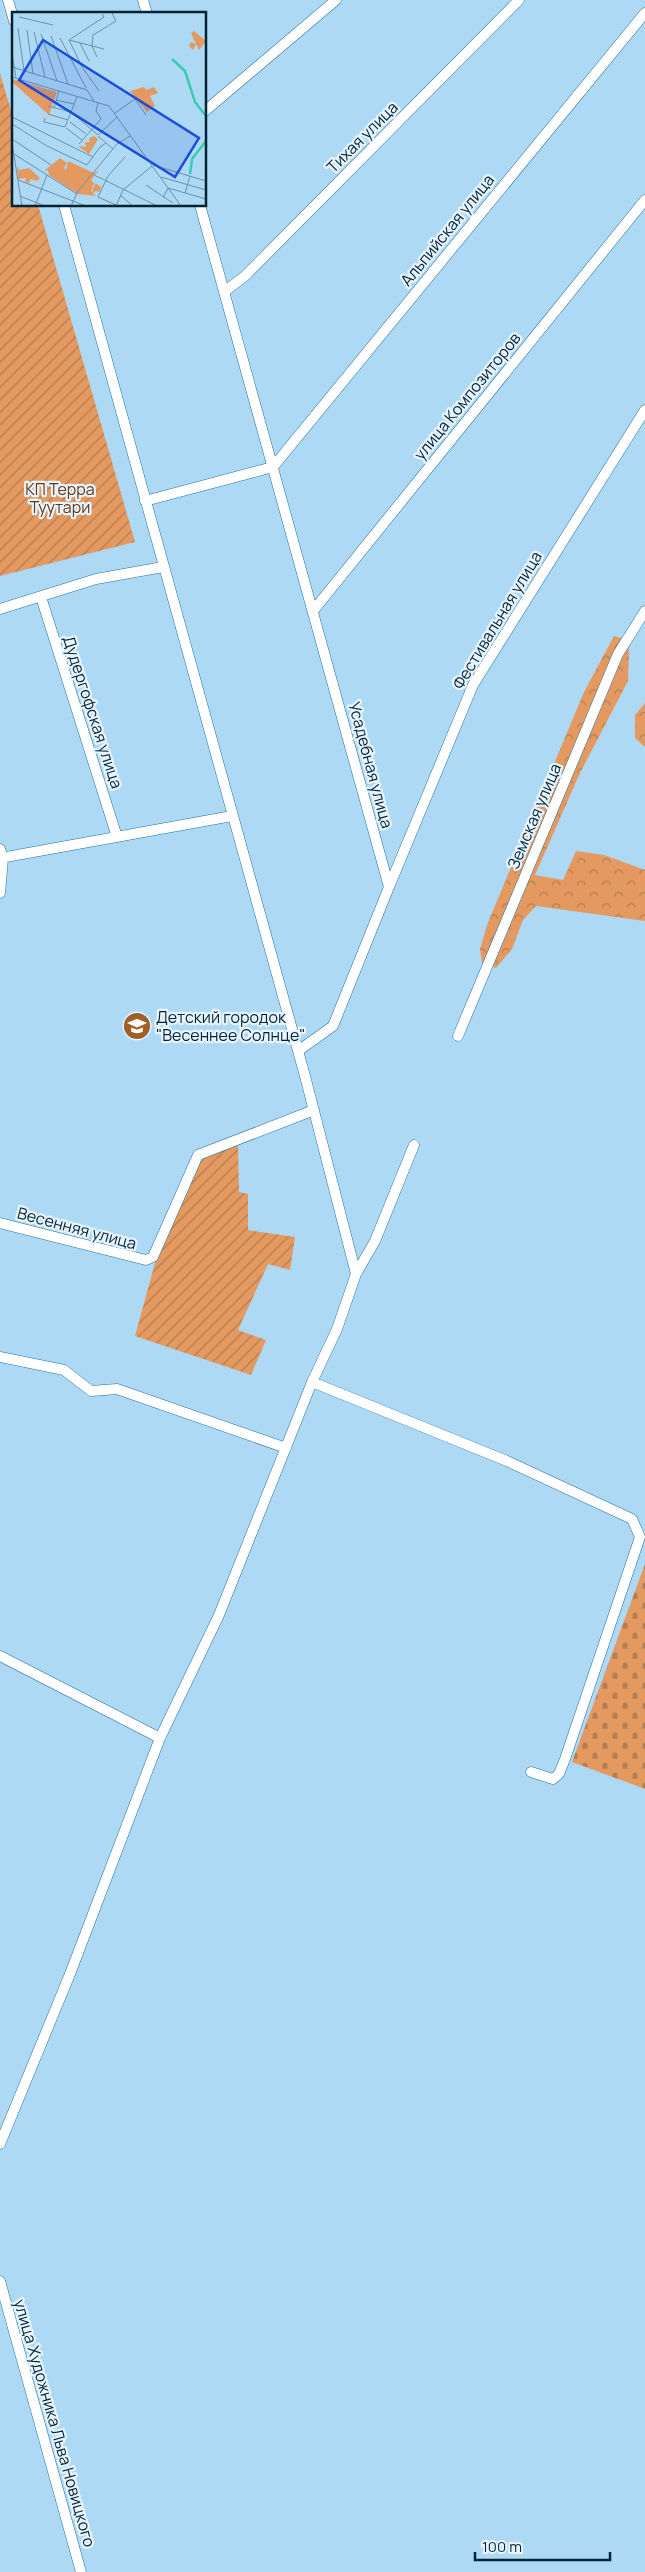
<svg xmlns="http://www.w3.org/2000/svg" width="645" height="2572" font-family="Manrope,sans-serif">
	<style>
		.forest { fill: url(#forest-crowns) }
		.cemetery { fill: url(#cemetery-stones) }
		.garden { fill: url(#garden-furrows) }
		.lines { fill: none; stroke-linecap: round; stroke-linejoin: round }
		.minor-casing { stroke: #25729d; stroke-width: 11 }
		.minor { stroke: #fff; stroke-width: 10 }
		.labels { text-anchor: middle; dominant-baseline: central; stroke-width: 4.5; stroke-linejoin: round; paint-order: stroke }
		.street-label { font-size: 16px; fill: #042436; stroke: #e7f5ff }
		.park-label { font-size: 16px; fill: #633916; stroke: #e7f5ff }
		.poi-label { font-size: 16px; fill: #042436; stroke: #e7f5ff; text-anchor: start }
		.inset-river { fill: none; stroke: #36cdb2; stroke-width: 2.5 }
		.inset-road { fill: none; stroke: #6a91a9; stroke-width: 1 }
		.view { fill: #1d4ed8; fill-opacity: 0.15; stroke: #1d4ed8; stroke-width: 2.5 }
		.inset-edge { fill: none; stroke: #042436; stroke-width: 2.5 }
	</style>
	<defs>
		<pattern id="forest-crowns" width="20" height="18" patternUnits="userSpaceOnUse" patternTransform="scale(1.25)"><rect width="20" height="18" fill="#e39960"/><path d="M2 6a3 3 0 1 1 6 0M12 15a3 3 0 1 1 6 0" fill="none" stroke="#b67d50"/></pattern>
		<pattern id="cemetery-stones" width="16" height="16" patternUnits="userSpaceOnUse" patternTransform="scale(1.25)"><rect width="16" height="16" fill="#e39960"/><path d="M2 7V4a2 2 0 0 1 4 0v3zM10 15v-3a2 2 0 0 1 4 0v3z" fill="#b67d50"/></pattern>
		<pattern id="garden-furrows" width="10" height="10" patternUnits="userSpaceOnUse" patternTransform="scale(1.25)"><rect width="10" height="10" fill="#e39960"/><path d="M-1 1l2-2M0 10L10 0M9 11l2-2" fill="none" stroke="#b67d50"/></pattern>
	</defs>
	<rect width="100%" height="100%" fill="#aed9f5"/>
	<path class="forest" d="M 614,636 L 625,639 L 629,649 L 628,681 L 580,773 L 535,875 L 563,880 L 576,851 L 604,855 L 645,870 L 645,921 L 536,906 L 523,920 L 512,949 L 496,968 L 482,963 L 480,949 L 487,925 L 584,692 Z
		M 645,703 L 645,747 L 635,738 L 635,715 Z"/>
	<path class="cemetery" d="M 645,1564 L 645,1789 L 572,1762 Z"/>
	<path class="garden" d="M 0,73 L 14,121 L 14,205 L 38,205 L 135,542 L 0,576 Z
		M 227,1146 L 238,1146 L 239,1192 L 248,1194 L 248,1230 L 295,1237 L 290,1270 L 268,1264 L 238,1330 L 266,1340 L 251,1375 L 135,1336 L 155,1263 L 198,1162 Z"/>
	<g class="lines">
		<defs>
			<path id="minor" d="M 8,0 L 14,21
				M 143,0 L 147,14
				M 205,111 L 336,0
				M 200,205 L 389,887 L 333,1026 L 298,1051
				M 224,292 L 245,276 L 519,0
				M 273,467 L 645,13
				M 145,501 L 273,467
				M 41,597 L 117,837
				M 0,609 L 96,579 L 163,567
				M 313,611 L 645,200
				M 0,849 L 3,858 L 0,893
				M 0,858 L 232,816
				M 389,887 L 473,685 L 645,410
				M 458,1036 L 618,654 L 645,611
				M 0,1223 L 146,1260 L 153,1257 L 198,1155 L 314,1110
				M 356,1274 L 375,1241 L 414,1145
				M 0,1357 L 64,1370 L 91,1391 L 117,1389 L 286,1448
				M 312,1382 L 507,1461 L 632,1519 L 640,1537 L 565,1759 L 559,1774 L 553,1779 L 531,1772
				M 0,1656 L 160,1738
				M 0,2144 L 70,1974 L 160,1738 L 219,1615 L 312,1382 L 337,1329 L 356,1274 L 305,1076 L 64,205
				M 0,2281 L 81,2572"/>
		</defs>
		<use href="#minor" class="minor-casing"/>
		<use href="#minor" class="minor"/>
	</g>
	<defs>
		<symbol id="school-disc" viewBox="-11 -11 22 22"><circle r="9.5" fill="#a05f29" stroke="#e7f5ff"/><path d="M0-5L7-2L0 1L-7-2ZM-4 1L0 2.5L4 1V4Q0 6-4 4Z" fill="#fff"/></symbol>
	</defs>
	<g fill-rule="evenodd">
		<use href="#school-disc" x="121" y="1010" width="32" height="32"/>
	</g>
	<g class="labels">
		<g class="street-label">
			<text transform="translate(362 137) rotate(-45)">Тихая улица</text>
			<text transform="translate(447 230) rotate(-51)">Альпийская улица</text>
			<text transform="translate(467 396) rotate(-51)">улица Композиторов</text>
			<text transform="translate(497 620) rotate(-59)">Фестивальная улица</text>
			<text transform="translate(93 712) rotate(72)">Дудергофская улица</text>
			<text transform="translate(371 765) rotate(75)">Усадебная улица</text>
			<text transform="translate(534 816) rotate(-67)">Земская улица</text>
			<text transform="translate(77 1228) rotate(15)">Весенняя улица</text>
			<text transform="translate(55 2423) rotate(74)">улица Художника Льва Новицкого</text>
		</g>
		<g class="park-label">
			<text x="60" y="489">КП Терра<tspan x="60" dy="18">Туутари</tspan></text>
		</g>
		<g class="poi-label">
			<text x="156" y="1017">Детский городок<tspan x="156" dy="18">"Весеннее Солнце"</tspan></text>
		</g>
	</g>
	<g transform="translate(12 12)">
		<rect width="194" height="194" fill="#aed9f5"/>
		<path d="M 182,19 L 194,29 L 187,38 L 184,32 L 181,38 L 177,34 L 179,30 L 184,32 L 179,21 ZM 82,124 L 86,127 L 77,142 L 66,134 L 74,135 L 73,130 L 78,130 L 77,126 ZM 48,146 L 55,151 L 52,156 L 54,158 L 56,149 L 82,161 L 87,158 L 79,168 L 82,171 L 79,179 L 80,180 L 83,171 L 89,175 L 92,169 L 87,180 L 83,179 L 81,182 L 85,184 L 66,182 L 37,163 L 36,158 L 32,159 ZM 5,153 L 7,158 L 17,156 L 28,166 L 25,169 L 19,167 L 17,171 L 13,170 L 14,166 L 6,167 Z" fill="#e39960"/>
		<path d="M 132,75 L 134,78 L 142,75 L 146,81 L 138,84 L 143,94 L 135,100 L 118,79 Z" fill="#e39960"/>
		<path d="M 0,67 L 45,80 L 37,103 L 0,70 Z" fill="#e39960"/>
		<path class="inset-river" d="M 160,47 L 173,59 L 183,90 L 194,104M 178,162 L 180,147 L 194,129"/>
		<path class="inset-road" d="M 7,5 L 41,13M 6,16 L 12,59M 15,18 L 21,62M 22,20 L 33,65M 29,22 L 45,69M 39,24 L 56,72M 48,26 L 74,76M 57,28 L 70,55 L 87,79M 57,28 L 92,5 L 90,2M 57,28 L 92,37M 68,31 L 77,49M 0,41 L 4,66M 85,45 L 80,34 L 81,23 L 104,9 L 100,1M 0,55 L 75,78 L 82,89M 0,65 L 97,94 L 169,194M 44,88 L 62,92M 36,94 L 59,100 L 86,123 L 105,105M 42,96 L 47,79M 103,101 L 123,87 L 134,103M 36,102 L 56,108M 0,105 L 81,145M 33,106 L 32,110 L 53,115 L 65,85M 58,110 L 74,122M 0,112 L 35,134 L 75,153 L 88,135 L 94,131M 54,116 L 70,128M 86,124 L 101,137M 0,127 L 39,153M 0,131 L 10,194M 67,132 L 89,107 L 84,99 L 86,91M 2,142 L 65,182M 141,153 L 194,169M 82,163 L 111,177M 149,165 L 194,178M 6,168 L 74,194M 134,173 L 161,191M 111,177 L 145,194M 173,181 L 178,164M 108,183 L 121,194M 8,184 L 33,194M 151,186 L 156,176 L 194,187M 104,193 L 86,185 L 96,164 L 113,145M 23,194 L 35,163M 59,194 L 66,179 L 105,132 L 118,124M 104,194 L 111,178 L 140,154"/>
		<path class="view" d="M 31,28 L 187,126 L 163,165 L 7,68 Z"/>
		<rect width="194" height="194" class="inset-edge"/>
	</g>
	<path d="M475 2552v8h135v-8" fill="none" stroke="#042436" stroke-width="2.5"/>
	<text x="482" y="2552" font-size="15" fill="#042436" stroke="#e7f5ff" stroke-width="4" paint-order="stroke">100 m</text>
</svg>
